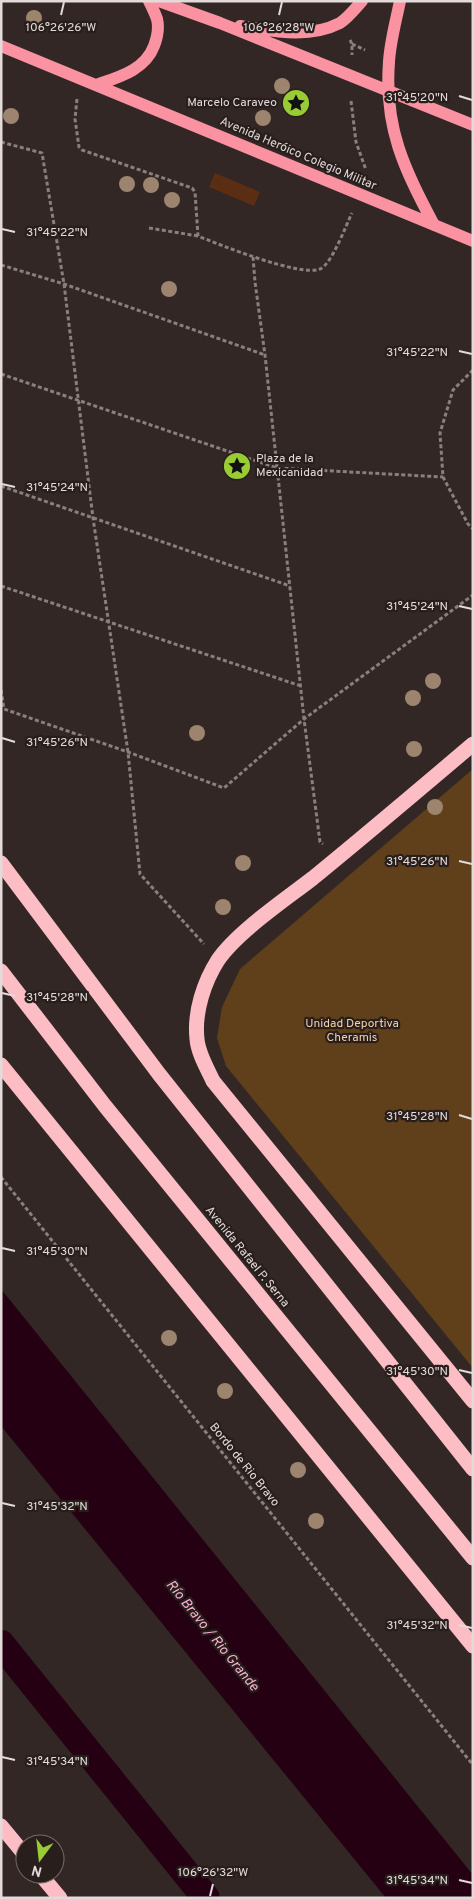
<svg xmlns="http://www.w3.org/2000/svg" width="474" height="1899" font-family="Overpass,sans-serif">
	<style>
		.green { fill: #5f401b }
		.water { fill: #240012 }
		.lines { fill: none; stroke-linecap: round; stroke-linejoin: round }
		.canal { stroke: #240012; stroke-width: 28 }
		.building { fill: #5b2e13 }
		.path { stroke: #897f7e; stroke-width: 3; stroke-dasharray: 4 2.5; stroke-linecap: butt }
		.primary { stroke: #fa92a2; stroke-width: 12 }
		.highway { stroke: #fdbdc5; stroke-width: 15 }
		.tree { fill: #9c846f }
		.ticks { fill: none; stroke: #e3dbda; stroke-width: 2 }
		.labels { text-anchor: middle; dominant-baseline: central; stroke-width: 4.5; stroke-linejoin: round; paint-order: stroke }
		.poi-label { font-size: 12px; fill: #e3dbda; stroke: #281e1c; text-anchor: end }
		.street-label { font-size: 12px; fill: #e3dbda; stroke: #281e1c }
		.park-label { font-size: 12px; fill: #f3d0ab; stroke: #281e1c }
		.water-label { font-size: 14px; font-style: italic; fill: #fcb2d3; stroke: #281e1c }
		.ticks-label { font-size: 12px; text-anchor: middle; fill: #e3dbda; stroke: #281e1c; stroke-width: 4.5; stroke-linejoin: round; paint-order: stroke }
	</style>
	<rect width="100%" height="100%" fill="#322725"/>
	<path class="green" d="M 473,769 L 473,1368 L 226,1066 L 217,1038 L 222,1007 L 240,969 Z"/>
	<path class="water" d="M 1,1289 L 473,1875 L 473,1898 L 386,1898 L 1,1426 Z"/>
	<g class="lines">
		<path class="canal" d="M 1,1644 L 206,1898"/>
	</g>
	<path class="building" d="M 215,173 L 260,192 L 254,206 L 209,187 Z"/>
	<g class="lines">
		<path class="path" d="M 350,40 L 352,44 L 352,55
			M 352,44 L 365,50
			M 77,99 L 75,119 L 79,147 L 82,150 L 192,188 L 195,192 L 198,236 C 220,245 300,277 320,269 C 332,264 346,225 352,213
			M 351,101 L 356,142 L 366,170
			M 1,142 L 42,153 L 64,284 L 93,518 L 128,752 L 140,874 L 204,944
			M 149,228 L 198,236
			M 253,257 L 255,282 L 265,355 L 304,719 L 320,842 L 323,844
			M 1,265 L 64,284 L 265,355
			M 473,370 L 453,390 L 440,433 L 443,477 L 468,524 L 473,529
			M 1,374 L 277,468 L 443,477
			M 1,486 L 290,586
			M 1,586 L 301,686
			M 1,690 L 4,709 L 128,752 L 224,788 L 304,719 L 473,595
			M 1,1177 L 473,1765"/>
		<path class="primary" d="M 159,1 L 220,23 L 473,125
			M 400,1 C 396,21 390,42 389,62 C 384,128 404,168 434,225
			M 240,26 C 273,31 309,39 340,23 C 348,18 355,9 362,1
			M 1,46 L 473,241
			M 96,85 C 119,77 145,70 154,46 C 157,38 159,27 157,19 C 155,13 152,7 149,1"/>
		<path class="highway" d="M 473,744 C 420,789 367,834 313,878 C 286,899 237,932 218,960 C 204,982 194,1012 197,1039 C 198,1053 207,1068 213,1081 L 473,1401
			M 1,863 L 159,1074 L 473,1469
			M 1,971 L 105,1106 L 473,1558
			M 1,1065 L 473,1646
			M 1,1826 L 25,1855
			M 40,1874 L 60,1898"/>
	</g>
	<g class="tree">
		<circle cx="34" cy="18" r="8"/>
		<circle cx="282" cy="86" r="8"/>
		<circle cx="11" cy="116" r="8"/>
		<circle cx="263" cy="118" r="8"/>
		<circle cx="127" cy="184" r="8"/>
		<circle cx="151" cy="185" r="8"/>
		<circle cx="172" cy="200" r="8"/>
		<circle cx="169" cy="289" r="8"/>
		<circle cx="433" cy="681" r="8"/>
		<circle cx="413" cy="698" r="8"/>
		<circle cx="197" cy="733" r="8"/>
		<circle cx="414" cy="749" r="8"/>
		<circle cx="435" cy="807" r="8"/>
		<circle cx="243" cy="863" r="8"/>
		<circle cx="223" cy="907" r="8"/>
		<circle cx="169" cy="1338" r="8"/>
		<circle cx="225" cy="1391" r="8"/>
		<circle cx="298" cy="1470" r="8"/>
		<circle cx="316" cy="1521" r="8"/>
	</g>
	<path class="ticks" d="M 61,15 L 64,2M 279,15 L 282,2M 459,96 L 472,100M 2,229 L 15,232M 459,351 L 472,354M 2,484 L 15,487M 459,606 L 472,609M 2,738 L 15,742M 459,861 L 472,864M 2,993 L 15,996M 459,1115 L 472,1119M 2,1248 L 15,1251M 459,1370 L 472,1373M 2,1503 L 15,1506M 459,1625 L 472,1628M 2,1757 L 15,1760M 459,1880 L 472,1883M 210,1896 L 213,1884"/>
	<defs>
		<symbol id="sight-disc" viewBox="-11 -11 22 22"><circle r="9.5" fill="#99cb35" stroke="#281e1c"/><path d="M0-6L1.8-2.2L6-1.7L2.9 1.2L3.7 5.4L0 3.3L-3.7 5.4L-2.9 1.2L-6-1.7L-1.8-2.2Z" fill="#111"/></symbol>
	</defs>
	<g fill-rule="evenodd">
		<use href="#sight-disc" x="280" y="87" width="32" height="32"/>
		<use href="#sight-disc" x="221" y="450" width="32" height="32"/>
	</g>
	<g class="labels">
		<g class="poi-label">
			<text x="277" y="103">Marcelo Caraveo</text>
			<text x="256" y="459" text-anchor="start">Plaza de la<tspan x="256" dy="14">Mexicanidad</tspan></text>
		</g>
		<g class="street-label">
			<text transform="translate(298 154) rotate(23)">Avenida Heróico Colegio Militar</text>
			<text transform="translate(247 1257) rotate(51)">Avenida Rafael P. Serna</text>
			<text transform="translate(244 1465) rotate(51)">Bordo de Rio Bravo</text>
		</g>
		<g class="park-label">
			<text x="352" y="1024">Unidad Deportiva<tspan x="352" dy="14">Cheramis</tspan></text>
		</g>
		<g class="water-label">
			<text transform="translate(212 1636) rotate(51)">Río Bravo / Rio Grande</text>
		</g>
	</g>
	<g class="ticks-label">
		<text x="61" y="31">106°26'26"W</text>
		<text x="279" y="31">106°26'28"W</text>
		<text x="417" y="101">31°45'20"N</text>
		<text x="57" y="236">31°45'22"N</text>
		<text x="417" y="356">31°45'22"N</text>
		<text x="57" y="491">31°45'24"N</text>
		<text x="417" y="610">31°45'24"N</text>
		<text x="57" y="746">31°45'26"N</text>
		<text x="417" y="865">31°45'26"N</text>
		<text x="57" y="1001">31°45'28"N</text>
		<text x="417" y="1120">31°45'28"N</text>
		<text x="57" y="1255">31°45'30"N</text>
		<text x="417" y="1375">31°45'30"N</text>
		<text x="57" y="1510">31°45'32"N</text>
		<text x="417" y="1629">31°45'32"N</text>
		<text x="57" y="1765">31°45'34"N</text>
		<text x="213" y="1876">106°26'32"W</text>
		<text x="417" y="1884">31°45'34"N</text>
	</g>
	<rect width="474" height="1899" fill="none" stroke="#e3dbda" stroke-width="5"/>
	<g transform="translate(40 1859) rotate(195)"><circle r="24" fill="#281e1c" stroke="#736a68"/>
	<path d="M0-4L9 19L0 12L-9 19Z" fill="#99cb35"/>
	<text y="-8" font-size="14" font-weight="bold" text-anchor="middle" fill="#e3dbda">N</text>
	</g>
</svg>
